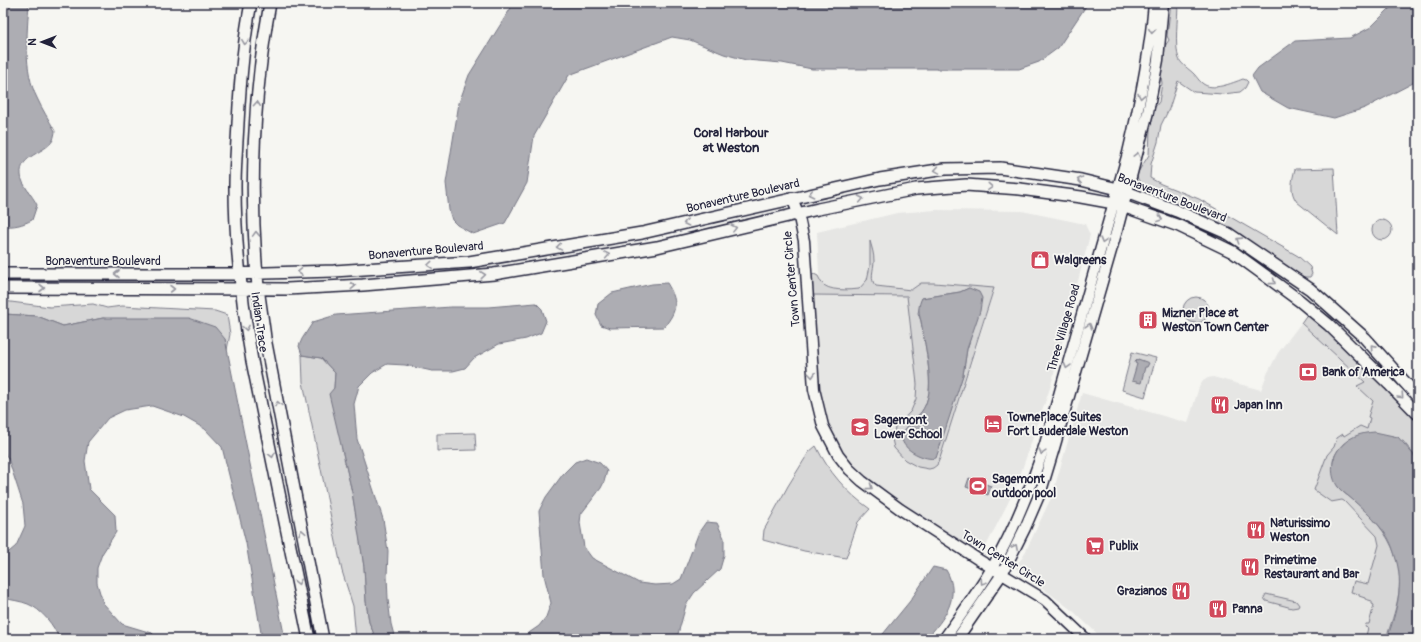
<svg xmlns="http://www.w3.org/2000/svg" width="1421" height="642" font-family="Pangolin,sans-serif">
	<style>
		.built { fill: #e6e6e4 }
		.green { fill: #d7d7d7; stroke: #7c7c89; fill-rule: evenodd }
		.water { fill: #adadb3; stroke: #757583 }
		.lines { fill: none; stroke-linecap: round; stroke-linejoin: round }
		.tertiary-casing { stroke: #22223b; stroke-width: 13 }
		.secondary-casing { stroke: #22223b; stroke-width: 14 }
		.tertiary { stroke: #f6f6f2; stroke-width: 10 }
		.secondary { stroke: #f6f6f2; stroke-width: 11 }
		.oneway { stroke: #9797a0 }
		.labels { text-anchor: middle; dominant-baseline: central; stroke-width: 3.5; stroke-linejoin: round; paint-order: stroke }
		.street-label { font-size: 12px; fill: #22223b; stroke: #f6f6f2 }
		.poi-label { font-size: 12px; font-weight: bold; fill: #22223b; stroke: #f6f6f2; text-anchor: start }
		.neighbourhood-label { font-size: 13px; font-weight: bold; fill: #22223b; stroke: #f6f6f2 }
	</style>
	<rect width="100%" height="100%" fill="#f6f6f2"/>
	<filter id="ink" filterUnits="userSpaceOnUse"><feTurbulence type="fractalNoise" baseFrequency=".025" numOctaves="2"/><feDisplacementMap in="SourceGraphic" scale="8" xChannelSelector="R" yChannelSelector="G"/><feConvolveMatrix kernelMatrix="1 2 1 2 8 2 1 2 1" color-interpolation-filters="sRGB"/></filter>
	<g filter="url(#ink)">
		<path class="built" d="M 936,210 L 1022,211 L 1085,224 L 1090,235 L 1051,385 L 1016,487 L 979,560 L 862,481 L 823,426 L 808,295 L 907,296 L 917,384 L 916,399 L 911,411 L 895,428 L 929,469 L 933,468 L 937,465 L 971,364 L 994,289 L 934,283 L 921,283 L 911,290 L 876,286 L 873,284 L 872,279 L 874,261 L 871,243 L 870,266 L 867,280 L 859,289 L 844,291 L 827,287 L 821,283 L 819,274 L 817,232 L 897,213 Z
			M 1301,323 L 1365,382 L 1397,421 L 1344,443 L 1336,454 L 1343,492 L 1354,501 L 1378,525 L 1386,536 L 1400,593 L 1394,617 L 1387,639 L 1103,639 L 1073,611 L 1014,567 L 1023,557 L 1052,496 L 1082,393 L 1188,423 L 1199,387 L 1203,381 L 1208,378 L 1213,377 L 1261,390 L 1267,374 L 1278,353 Z"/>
		<path class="green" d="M 1171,3 L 1178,3 C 1178,17 1174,46 1179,59 C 1182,65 1189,69 1194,74 C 1197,77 1199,81 1202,83 C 1212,92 1232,83 1243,79 L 1246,80 L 1248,82 L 1245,88 L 1240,92 L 1223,94 L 1194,92 L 1178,81 L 1169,109 L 1161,125 L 1158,142 L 1151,164 L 1150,178 L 1161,184 L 1199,199 L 1298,256 L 1310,267 L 1312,274 L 1310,277 L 1305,277 L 1298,275 L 1149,197 L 1143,189 L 1137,177 L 1138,172 L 1149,155 L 1150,129 L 1148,124 L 1151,112 L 1159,102 L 1162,83 L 1160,71 L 1161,52 L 1169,40 L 1167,36 Z
			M 1334,168 L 1338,235 L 1297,202 C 1289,192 1292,180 1295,169 Z
			M1372 230a10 10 0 1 1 20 0a10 10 0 1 1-20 0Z
			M 870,241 C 872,248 874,254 874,261 C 874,269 869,280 876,286 L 911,290 L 921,283 L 934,283 L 994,288 L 940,458 L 937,465 L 933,468 L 929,469 L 918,467 L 905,460 L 894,448 L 892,439 L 895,428 L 911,411 L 916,399 L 917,384 L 907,296 L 811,295 L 811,276 L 814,274 L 818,276 C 819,278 820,280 821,282 C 827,292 850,290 859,289 L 867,280 L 870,266 ZM 969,288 L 972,332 L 967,349 L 963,375 L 956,394 L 904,444 C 899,430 915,421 922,411 C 924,408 926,404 927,400 C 934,383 924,340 921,321 L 918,313 L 922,298 L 960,292 Z
			M1183 310a13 13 0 1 1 26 0a13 13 0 1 1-26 0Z
			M 3,301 L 50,307 L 93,304 L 107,308 L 122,306 L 215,311 L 227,315 L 230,334 L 227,350 L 225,339 L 103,318 L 63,326 L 37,316 L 4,314 Z
			M 1310,310 L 1418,414 L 1418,460 L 1403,441 L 1344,443 C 1334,455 1330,460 1335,476 C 1336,480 1337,485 1339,488 C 1343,493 1349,496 1353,500 C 1371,515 1388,533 1395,555 C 1406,585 1395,611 1386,639 L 1365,639 L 1368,628 L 1365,627 L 1366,624 L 1369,624 L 1374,605 L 1372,604 L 1372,601 L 1365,599 L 1365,598 L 1359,596 L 1359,594 L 1351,592 L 1354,581 L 1368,584 L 1379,545 L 1377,536 L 1344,501 L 1342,500 L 1331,502 L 1314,490 L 1327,455 L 1334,447 L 1337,438 L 1343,434 L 1344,436 L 1360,426 L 1367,429 L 1370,418 L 1368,417 L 1373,401 L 1357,386 L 1365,382 L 1301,323 Z
			M 1132,352 L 1156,358 L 1145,397 L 1122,390 Z
			M 302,355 L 321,358 L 335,373 L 334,388 L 342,449 L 352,492 L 359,533 L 364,567 L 366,601 L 369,622 L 376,639 L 356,639 L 353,606 L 342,571 L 303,382 Z
			M 475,433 L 476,450 L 437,451 L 437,434 Z
			M 816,446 C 828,471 847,493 870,509 L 858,522 L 846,558 L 804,551 L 763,540 L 764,530 L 788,486 L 809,452 Z
			M 1266,594 L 1296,601 L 1299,605 L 1298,607 L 1292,608 L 1266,601 L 1264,598 Z"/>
		<path class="water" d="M 3,3 L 29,3 C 27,34 23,70 37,98 C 42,109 49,120 55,131 C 55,133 54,137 53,140 C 46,153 19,155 21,175 C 21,184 33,196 37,205 L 32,220 C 22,225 14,227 3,226 Z
			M 514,3 L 1088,3 L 1058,48 L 1039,62 L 1019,69 L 812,69 L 782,63 L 746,60 L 724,54 L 690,40 L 672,37 L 569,75 L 534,136 L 527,183 L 505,223 L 473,234 L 457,225 L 452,220 L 449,210 L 446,183 L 459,103 L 469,75 Z
			M 1395,3 L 1418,3 L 1418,78 L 1413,83 L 1365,108 L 1334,118 L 1288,108 L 1260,92 L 1252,76 L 1258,68 L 1295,41 L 1350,38 L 1371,27 Z
			M 667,283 C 678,301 678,310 664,327 L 610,328 L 601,325 L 596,315 L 598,304 L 612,293 L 652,284 Z
			M 969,288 L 979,292 L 982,298 L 980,311 L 967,349 L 963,375 L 938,452 L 936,458 C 926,461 902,450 902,438 C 902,428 916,419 922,411 C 924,408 926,404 927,400 C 934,383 924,340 921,321 C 918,312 918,306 922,298 L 960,292 Z
			M 536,303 L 542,309 L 546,321 L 541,333 L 526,339 L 499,344 L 474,358 L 465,368 L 453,371 L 432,371 L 405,365 L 387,364 L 372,373 L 359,386 L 354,404 L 357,439 L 383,519 L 388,551 L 387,576 L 388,599 L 391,624 L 395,639 L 376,639 L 369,622 L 366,601 L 364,567 L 352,492 L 329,394 L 334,388 L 335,373 L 321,358 L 302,355 L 299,346 L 302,339 L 313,322 L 336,315 L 451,307 L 488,307 Z
			M 4,314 L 37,316 L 63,326 L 103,318 L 189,318 L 215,327 L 225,339 L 285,639 L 262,639 L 246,543 L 222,447 L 205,429 L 184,417 L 152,406 L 125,410 L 108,418 L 88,442 L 85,461 L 89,489 L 115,515 L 116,532 L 102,554 L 97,568 L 97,583 L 103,603 L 122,624 L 152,633 L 158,639 L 59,639 C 55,626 41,609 28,604 C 21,601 11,600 3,598 L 3,557 L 16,546 L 25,526 L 23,504 L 8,458 L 3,451 Z
			M 1138,359 L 1149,363 L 1147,367 L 1145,367 L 1141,383 L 1132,381 L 1137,364 L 1135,363 L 1136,360 L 1138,361 Z
			M 1375,432 L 1398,437 L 1418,460 L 1418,639 L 1387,639 C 1396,612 1405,585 1395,556 C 1393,548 1389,538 1384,532 C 1376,521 1364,510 1354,501 C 1349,496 1343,493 1338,487 C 1330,476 1331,461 1338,450 C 1348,437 1359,433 1375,432 Z
			M 586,458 L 600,463 L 607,471 L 604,482 L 601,488 L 581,514 L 580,523 L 584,547 L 592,558 L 639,583 L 655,585 L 673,584 L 681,579 L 699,532 L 706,522 L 717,523 L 724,538 L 724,555 L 720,569 L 694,593 L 686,605 L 678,634 L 662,639 L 520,639 L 539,626 L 546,617 L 551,603 L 544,575 L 539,511 L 546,497 L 563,474 L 575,462 Z
			M 969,478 L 991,486 L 988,495 L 966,487 Z
			M 933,567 L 946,570 C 962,597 944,619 926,639 L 879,639 L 910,601 Z"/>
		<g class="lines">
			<defs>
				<path id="tertiary" d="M 792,198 L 798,213 L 804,241 L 814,389 L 823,426 L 838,455 L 849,469 L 862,481 L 900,509 L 979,560 L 1045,600 L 1086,639
					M 944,639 C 960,616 978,592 992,568 C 1015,529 1031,487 1045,444 L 1128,153 C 1140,103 1150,54 1154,3
					M 957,639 L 1002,574 L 1025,528 L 1041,491 L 1054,448 L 1117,230 L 1148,112 L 1158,60 L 1163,3"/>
				<path id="secondary" d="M 251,3 C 243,43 240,83 238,123 C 237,144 235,166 235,187 C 235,245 242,304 252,361 L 309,639
					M 270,3 C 253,96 249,192 258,287 C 260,304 263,321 265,338 L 323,639
					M 3,274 L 229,274 L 334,271 L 469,262 L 642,233 L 880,179 L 945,169 L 1000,168 L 1081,180 L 1118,189 L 1177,211 L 1229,234 L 1310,289 L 1365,338 L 1418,397
					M 3,288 L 287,289 L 363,285 L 494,274 L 657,247 L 818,209 L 916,189 L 966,185 L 1020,189 L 1081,197 L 1114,203 L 1179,226 L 1233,252 L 1300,301 L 1329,325 L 1389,384 L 1418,414"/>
			</defs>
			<use href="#tertiary" class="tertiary-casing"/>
			<use href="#secondary" class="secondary-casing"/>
			<use href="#tertiary" class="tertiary"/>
			<use href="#secondary" class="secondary"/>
		</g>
		<defs><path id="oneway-chevron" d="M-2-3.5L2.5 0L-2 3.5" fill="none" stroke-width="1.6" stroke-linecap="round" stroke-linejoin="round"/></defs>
		<g class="oneway">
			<use href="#oneway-chevron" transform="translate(1152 31) rotate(96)"/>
			<use href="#oneway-chevron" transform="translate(245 42) rotate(97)"/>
			<use href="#oneway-chevron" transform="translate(1141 96) rotate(100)"/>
			<use href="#oneway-chevron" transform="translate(257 104) rotate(-86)"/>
			<use href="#oneway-chevron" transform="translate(1137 155) rotate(-76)"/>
			<use href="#oneway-chevron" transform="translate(937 170) rotate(171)"/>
			<use href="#oneway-chevron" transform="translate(1080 180) rotate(-169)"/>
			<use href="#oneway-chevron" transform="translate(990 187) rotate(4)"/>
			<use href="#oneway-chevron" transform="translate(811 194) rotate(168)"/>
			<use href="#oneway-chevron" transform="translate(861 199) rotate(-11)"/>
			<use href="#oneway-chevron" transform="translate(1160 219) rotate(20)"/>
			<use href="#oneway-chevron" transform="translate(686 223) rotate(167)"/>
			<use href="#oneway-chevron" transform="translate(734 228) rotate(-14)"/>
			<use href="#oneway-chevron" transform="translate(256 234) rotate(-92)"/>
			<use href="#oneway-chevron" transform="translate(1239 240) rotate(-147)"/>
			<use href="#oneway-chevron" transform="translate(1103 241) rotate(106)"/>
			<use href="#oneway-chevron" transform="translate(559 247) rotate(171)"/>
			<use href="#oneway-chevron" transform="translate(607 255) rotate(-10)"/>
			<use href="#oneway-chevron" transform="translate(430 265) rotate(175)"/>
			<use href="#oneway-chevron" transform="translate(300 272) rotate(179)"/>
			<use href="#oneway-chevron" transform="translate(117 274) rotate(180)"/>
			<use href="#oneway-chevron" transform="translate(483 275) rotate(-5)"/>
			<use href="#oneway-chevron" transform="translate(1273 282) rotate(36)"/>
			<use href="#oneway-chevron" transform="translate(353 286) rotate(-3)"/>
			<use href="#oneway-chevron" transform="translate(42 288)"/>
			<use href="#oneway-chevron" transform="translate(172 289)"/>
			<use href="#oneway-chevron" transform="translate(1089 326) rotate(-74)"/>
			<use href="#oneway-chevron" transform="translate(246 328) rotate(80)"/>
			<use href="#oneway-chevron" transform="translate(1373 347) rotate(-132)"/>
			<use href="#oneway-chevron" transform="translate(1067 366) rotate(106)"/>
			<use href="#oneway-chevron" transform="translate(812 375) rotate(85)"/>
			<use href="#oneway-chevron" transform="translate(1401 396) rotate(47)"/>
			<use href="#oneway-chevron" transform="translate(278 404) rotate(-101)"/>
			<use href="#oneway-chevron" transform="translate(1042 452) rotate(108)"/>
			<use href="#oneway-chevron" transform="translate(272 455) rotate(78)"/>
			<use href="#oneway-chevron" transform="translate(870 487) rotate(36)"/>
			<use href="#oneway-chevron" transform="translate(302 532) rotate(-101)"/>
			<use href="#oneway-chevron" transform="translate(1015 547) rotate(-63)"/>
			<use href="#oneway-chevron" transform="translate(298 582) rotate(78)"/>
			<use href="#oneway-chevron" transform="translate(983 582) rotate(124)"/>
		</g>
	</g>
	<defs>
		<symbol id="shop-square" viewBox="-11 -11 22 22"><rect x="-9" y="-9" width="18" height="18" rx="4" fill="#d1495b" stroke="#f6f6f2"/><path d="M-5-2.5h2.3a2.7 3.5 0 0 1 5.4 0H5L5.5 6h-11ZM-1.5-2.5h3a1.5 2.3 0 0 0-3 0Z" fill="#fff"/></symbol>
		<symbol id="building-square" viewBox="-11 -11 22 22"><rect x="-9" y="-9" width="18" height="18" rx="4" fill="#d1495b" stroke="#f6f6f2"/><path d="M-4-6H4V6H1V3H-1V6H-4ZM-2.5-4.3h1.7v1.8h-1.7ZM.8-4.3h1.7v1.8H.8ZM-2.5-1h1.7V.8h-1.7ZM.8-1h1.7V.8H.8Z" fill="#fff"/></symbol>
		<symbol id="bank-square" viewBox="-11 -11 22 22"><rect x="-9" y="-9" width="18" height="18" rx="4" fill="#d1495b" stroke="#f6f6f2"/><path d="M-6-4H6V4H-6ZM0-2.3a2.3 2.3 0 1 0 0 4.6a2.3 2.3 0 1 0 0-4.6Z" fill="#fff"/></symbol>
		<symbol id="restaurant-square" viewBox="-11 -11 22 22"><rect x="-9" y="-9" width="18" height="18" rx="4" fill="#d1495b" stroke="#f6f6f2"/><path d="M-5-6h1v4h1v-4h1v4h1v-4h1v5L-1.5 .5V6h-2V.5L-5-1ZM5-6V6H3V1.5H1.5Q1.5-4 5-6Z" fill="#fff"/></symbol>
		<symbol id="hotel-square" viewBox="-11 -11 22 22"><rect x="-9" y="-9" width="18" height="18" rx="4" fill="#d1495b" stroke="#f6f6f2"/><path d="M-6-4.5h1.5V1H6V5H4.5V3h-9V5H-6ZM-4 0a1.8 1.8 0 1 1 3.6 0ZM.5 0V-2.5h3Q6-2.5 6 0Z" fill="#fff"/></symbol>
		<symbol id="school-square" viewBox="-11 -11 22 22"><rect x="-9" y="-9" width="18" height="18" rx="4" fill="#d1495b" stroke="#f6f6f2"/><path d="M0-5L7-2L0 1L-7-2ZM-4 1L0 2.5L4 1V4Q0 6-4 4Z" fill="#fff"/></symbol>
		<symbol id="stadium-square" viewBox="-11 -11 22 22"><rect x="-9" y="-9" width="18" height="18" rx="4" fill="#d1495b" stroke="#f6f6f2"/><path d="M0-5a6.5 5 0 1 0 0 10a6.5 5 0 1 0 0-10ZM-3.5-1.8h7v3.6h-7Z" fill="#fff"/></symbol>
		<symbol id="supermarket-square" viewBox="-11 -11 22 22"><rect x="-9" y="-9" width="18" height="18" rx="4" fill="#d1495b" stroke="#f6f6f2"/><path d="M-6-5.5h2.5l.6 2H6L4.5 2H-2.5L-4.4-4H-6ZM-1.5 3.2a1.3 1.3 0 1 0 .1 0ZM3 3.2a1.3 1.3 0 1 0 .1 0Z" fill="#fff"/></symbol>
	</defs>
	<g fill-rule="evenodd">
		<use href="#shop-square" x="1029" y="249" width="22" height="22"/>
		<use href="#building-square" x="1137" y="309" width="22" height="22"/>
		<use href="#bank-square" x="1297" y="361" width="22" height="22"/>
		<use href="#restaurant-square" x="1209" y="394" width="22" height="22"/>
		<use href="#hotel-square" x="982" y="413" width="22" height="22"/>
		<use href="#school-square" x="849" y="416" width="22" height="22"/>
		<use href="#stadium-square" x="967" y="475" width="22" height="22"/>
		<use href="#restaurant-square" x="1245" y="519" width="22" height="22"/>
		<use href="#supermarket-square" x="1084" y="535" width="22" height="22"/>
		<use href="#restaurant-square" x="1239" y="556" width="22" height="22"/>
		<use href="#restaurant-square" x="1170" y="580" width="22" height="22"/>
		<use href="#restaurant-square" x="1207" y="598" width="22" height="22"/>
	</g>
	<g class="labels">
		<g class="street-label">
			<text transform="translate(743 196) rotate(-13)">Bonaventure Boulevard</text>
			<text transform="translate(1172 198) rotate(21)">Bonaventure Boulevard</text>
			<text transform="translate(426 251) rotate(-5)">Bonaventure Boulevard</text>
			<text x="103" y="261">Bonaventure Boulevard</text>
			<text transform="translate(792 279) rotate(-95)">Town Center Circle</text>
			<text transform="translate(259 322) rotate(82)">Indian Trace</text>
			<text transform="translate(1064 328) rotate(-74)">Three Village Road</text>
			<text transform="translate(1003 559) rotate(32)">Town Center Circle</text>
		</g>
		<g class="poi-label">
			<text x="1054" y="260">Walgreens</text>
			<text x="1162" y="313">Mizner Place at<tspan x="1162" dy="14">Weston Town Center</tspan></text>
			<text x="1322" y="372">Bank of America</text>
			<text x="1234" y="405">Japan Inn</text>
			<text x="1007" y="417">TownePlace Suites<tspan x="1007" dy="14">Fort Lauderdale Weston</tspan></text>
			<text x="874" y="420">Sagemont<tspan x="874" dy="14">Lower School</tspan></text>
			<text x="992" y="479">Sagemont<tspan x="992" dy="14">outdoor pool</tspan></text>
			<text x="1270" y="523">Naturissimo<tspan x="1270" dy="14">Weston</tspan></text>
			<text x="1109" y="546">Publix</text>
			<text x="1264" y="560">Primetime<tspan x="1264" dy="14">Restaurant and Bar</tspan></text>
			<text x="1167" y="591" text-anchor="end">Grazianos</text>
			<text x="1232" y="609">Panna</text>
		</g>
		<g class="neighbourhood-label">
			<text x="731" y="133">Coral Harbour<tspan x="731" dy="15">at Weston</tspan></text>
		</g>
	</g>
	<rect width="1421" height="642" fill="none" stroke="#f6f6f2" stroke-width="16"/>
	<rect x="8" y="8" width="1405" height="626" fill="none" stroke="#22223b" stroke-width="1.5" filter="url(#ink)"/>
	<g transform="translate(42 42) rotate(270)" stroke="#f6f6f2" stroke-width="3" paint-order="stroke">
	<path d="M0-3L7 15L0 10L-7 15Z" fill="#22223b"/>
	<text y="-6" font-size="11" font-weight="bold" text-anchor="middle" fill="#22223b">N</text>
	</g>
</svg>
